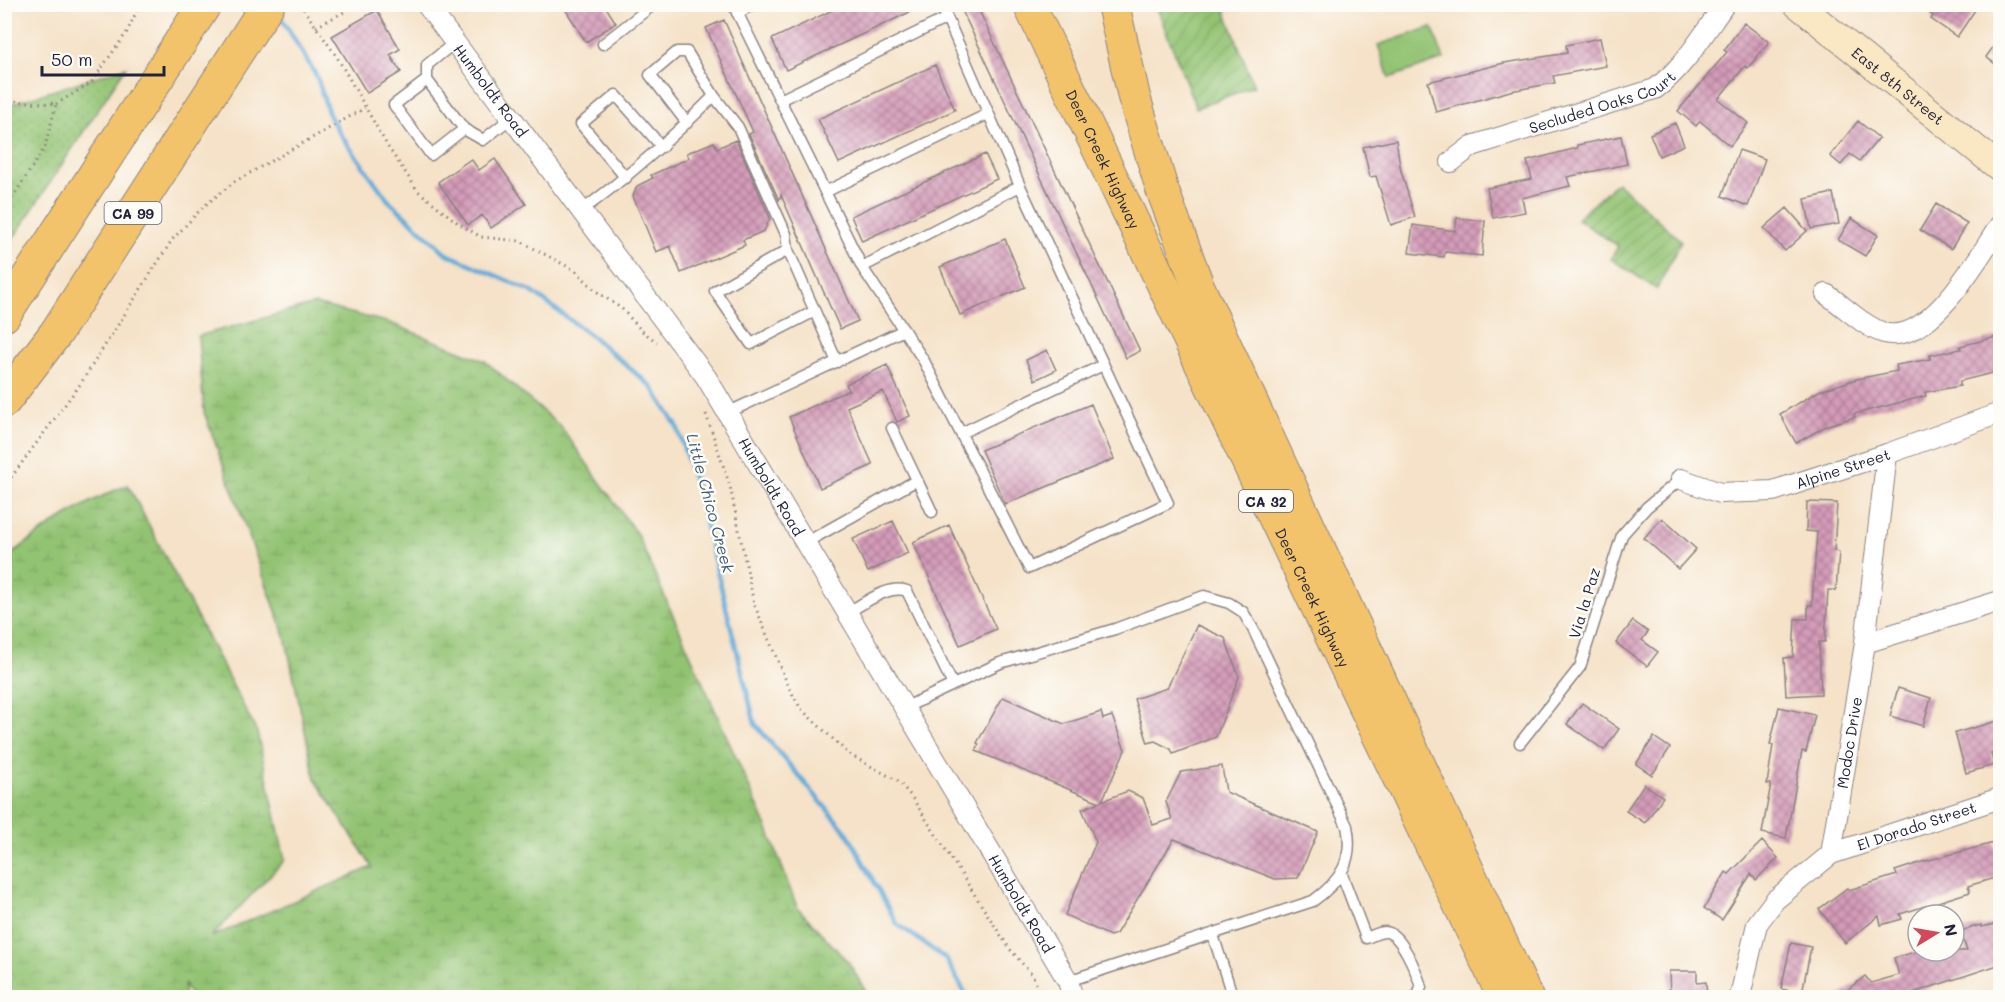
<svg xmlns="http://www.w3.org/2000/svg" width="2005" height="1002" font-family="Mali,sans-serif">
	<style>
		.grass { fill: #92c372; stroke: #5a7256; stroke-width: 1.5 }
		.wetland { fill: url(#wetland-marsh); stroke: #5a7256; stroke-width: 1.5 }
		.park { fill: url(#park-dots); stroke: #5a7256; stroke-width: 1.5 }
		.garden { fill: url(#garden-furrows); stroke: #5a7256; stroke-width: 1.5 }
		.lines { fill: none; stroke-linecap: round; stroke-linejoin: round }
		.stream { stroke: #62aad9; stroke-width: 4.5 }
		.building { fill: url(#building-cross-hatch) }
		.lane-casing { stroke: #8c8282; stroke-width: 13 }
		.street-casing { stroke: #8c8282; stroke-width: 22 }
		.secondary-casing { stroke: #8c8282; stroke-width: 29 }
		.primary-casing { stroke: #8c8282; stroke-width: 34 }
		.highway-casing { stroke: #8c8282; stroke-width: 35 }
		.path { stroke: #8c8282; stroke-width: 3; stroke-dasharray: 1.5 4.5; stroke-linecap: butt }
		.lane { stroke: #fff; stroke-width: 10 }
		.street { stroke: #fff; stroke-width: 20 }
		.secondary { stroke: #fae7c3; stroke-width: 27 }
		.primary { stroke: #f2c36a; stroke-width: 32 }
		.highway { stroke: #f2c36a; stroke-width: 33 }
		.labels { text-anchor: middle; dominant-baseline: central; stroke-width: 5; stroke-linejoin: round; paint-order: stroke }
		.shield { fill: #fdfcf7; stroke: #646373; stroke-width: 1.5 }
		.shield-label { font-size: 14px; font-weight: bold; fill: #22223b }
		.street-label { font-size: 15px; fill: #22223b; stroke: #fdfcf7 }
		.water-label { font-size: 16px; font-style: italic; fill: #3c587a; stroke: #fdfcf7 }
	</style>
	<defs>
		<pattern id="wetland-marsh" width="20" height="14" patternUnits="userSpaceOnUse" patternTransform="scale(1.5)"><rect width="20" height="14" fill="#92c372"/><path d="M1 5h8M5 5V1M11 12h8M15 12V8" fill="none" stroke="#7ea764"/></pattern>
		<pattern id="park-dots" width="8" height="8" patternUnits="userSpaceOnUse" patternTransform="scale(1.5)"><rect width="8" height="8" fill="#92c372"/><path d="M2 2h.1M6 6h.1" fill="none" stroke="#7ea764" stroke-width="1.8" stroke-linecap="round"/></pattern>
		<pattern id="garden-furrows" width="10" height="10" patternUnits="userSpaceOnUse" patternTransform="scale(1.5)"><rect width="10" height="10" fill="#92c372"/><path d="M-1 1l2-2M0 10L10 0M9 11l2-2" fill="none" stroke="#7ea764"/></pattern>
		<pattern id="building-cross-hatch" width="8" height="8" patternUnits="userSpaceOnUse" patternTransform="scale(1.5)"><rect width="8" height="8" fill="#d49bb8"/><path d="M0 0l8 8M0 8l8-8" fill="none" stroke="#ac7e97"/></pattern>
	</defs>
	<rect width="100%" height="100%" fill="#fdfcf7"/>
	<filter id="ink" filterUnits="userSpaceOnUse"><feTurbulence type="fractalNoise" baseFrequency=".0167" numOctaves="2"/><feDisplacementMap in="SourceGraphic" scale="12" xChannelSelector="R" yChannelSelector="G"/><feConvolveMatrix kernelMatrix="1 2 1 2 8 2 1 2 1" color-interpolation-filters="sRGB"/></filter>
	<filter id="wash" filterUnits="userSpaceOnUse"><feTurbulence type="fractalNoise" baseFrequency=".008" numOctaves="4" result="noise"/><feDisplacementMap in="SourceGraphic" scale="24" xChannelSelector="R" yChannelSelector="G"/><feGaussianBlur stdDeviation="1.35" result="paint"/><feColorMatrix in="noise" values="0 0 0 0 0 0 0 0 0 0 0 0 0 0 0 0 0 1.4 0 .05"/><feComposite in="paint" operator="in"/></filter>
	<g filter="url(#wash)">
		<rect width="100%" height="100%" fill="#f5e2c8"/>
		<path class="grass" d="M 1432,27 L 1444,59 L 1389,78 L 1378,45 Z"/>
		<path class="wetland" d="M 315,304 L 390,323 L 485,361 L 561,427 L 637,534 L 769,832 L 797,907 L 849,963 L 869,997 L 191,998 L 184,983 L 184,997 L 5,997 L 5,559 C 44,529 81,503 128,485 L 257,732 L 285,860 L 211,937 L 372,867 L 315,779 L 285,636 L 204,412 L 198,336 Z"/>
		<path class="park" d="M 126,67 L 5,251 L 5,106 Z"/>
		<path class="garden" d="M 1156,5 L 1223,5 L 1254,86 L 1196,108 Z
			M 1617,182 L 1681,241 L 1657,289 L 1611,259 L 1618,246 L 1577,219 Z"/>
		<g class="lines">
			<path class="stream" d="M 278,12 L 317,77 L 329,115 L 340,134 L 388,200 L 447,254 L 531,291 L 593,337 L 652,387 L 677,426 L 697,490 L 755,724 L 848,834 L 897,924 L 946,959 L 968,998"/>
		</g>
		<g id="blocks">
			<path class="building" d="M 562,4 L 604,4 L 616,23 L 586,42 Z
				M 845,4 L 927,4 L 786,70 L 772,39 Z
				M 959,4 L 976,4 L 1140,351 L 1126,358 Z
				M 1918,4 L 1979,4 L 1957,37 L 1931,19 L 1933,16 Z
				M 377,10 L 400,49 L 390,55 L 401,72 L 367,93 L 332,36 Z
				M 724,20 L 858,321 L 840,329 L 781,195 L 779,200 L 749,134 L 753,132 L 706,28 Z
				M 1744,23 L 1769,42 L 1748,68 L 1745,66 L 1718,99 L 1748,123 L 1730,146 L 1700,121 L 1696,126 L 1678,111 L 1727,52 L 1724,50 Z
				M 2001,36 L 2001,68 L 1986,57 Z
				M 1600,38 L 1606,66 L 1553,76 L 1555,83 L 1510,91 L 1436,112 L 1428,82 L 1504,63 L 1567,53 L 1566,45 Z
				M 935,65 L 955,110 L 839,163 L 818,119 Z
				M 1858,121 L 1879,138 L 1860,161 L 1850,154 L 1841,165 L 1830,156 Z
				M 1675,123 L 1684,145 L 1659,156 L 1650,134 Z
				M 1621,136 L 1627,164 L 1567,177 L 1570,186 L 1522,198 L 1525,212 L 1493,218 L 1487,188 L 1532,179 L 1527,161 L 1577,148 L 1577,145 Z
				M 736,140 L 770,218 L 764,231 L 743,240 L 745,245 L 681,273 L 670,246 L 656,252 L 633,196 L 637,186 L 653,178 L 651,175 L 689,158 L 687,153 L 714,142 L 717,148 Z
				M 1396,140 L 1401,171 L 1415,217 L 1391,225 L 1376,176 L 1370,177 L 1363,147 Z
				M 1739,150 L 1765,159 L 1748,206 L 1722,196 Z
				M 985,154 L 997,179 L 862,241 L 851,216 Z
				M 471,159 L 479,170 L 495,159 L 526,204 L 491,228 L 482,215 L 468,225 L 438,182 Z
				M 1833,193 L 1839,224 L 1811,229 L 1805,199 Z
				M 1936,204 L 1967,223 L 1951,249 L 1920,230 Z
				M 1787,208 L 1807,231 L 1785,251 L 1764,228 Z
				M 1457,218 L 1485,221 L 1482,256 L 1445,252 L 1444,257 L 1409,253 L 1413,225 L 1455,231 Z
				M 1851,218 L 1878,235 L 1865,256 L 1838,240 Z
				M 1005,239 L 1025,287 L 960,315 L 940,267 Z
				M 2001,336 L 2001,371 L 1960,381 L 1960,386 L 1925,392 L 1926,396 L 1854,414 L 1855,417 L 1828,425 L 1796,443 L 1780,414 L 1819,391 L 1857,379 L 1897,371 L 1896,365 L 1930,359 L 1930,355 L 1961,349 L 1960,346 Z
				M 1047,350 L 1056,370 L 1035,380 L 1026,360 Z
				M 887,365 L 910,416 L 897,422 L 883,391 L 847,407 L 873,465 L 820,488 L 789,417 L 849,390 L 846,384 Z
				M 1091,404 L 1114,459 L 1005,504 L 981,450 Z
				M 1807,502 L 1837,503 L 1834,551 L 1839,552 L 1836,590 L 1828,590 L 1825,642 L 1819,642 L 1821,694 L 1786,696 L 1784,658 L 1793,657 L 1795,619 L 1808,619 L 1808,605 L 1812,605 L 1817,532 L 1806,531 Z
				M 1662,518 L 1696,549 L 1678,569 L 1644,538 Z
				M 893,521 L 908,553 L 868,572 L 853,539 Z
				M 949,525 L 996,629 L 960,645 L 913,542 Z
				M 1633,621 L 1648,632 L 1642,640 L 1658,652 L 1647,666 L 1616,643 Z
				M 1197,625 L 1225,638 L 1239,677 L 1216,737 L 1173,754 L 1171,749 L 1155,741 L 1148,743 L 1134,699 L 1167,688 Z
				M 1898,688 L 1931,698 L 1923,726 L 1890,716 Z
				M 1003,697 L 1064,724 L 1101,712 L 1103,719 L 1112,716 L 1125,750 L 1102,801 L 1128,791 L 1143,798 L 1153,825 L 1172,819 L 1166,802 L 1181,772 L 1222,766 L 1226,792 L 1318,832 L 1298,878 L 1275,879 L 1174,839 L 1116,934 L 1110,936 L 1065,915 L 1096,842 L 1082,809 L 1100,802 L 976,751 L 979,744 L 977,743 Z
				M 1582,703 L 1619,729 L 1604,750 L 1567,724 Z
				M 1779,707 L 1815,715 L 1806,752 L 1802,751 L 1786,838 L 1762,833 L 1771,784 L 1767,784 L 1773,745 L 1770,744 Z
				M 2001,720 L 2001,751 L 1991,754 L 1994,765 L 1966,773 L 1955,733 Z
				M 1654,737 L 1670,748 L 1652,775 L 1636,764 Z
				M 1644,784 L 1663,797 L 1645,823 L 1626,811 Z
				M 1762,841 L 1778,858 L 1756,880 L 1751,874 L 1722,920 L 1704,908 L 1726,872 L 1729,874 Z
				M 1994,843 L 2001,863 L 2001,876 L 1968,886 L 1970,892 L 1900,914 L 1902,919 L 1881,925 L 1879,916 L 1845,943 L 1819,909 L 1847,888 L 1849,890 L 1897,875 L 1895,871 L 1922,862 Z
				M 2001,923 L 2001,964 L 1898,998 L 1837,998 L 1865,976 L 1871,983 L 1899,975 L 1894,958 L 1918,951 L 1967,951 L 1960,931 L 1981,925 L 1981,927 Z
				M 1791,943 L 1811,947 L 1802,993 L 1781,989 Z
				M 1669,971 L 1697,971 L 1697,983 L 1706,982 L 1707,998 L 1670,998 Z"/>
		</g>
	</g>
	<g filter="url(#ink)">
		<use href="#blocks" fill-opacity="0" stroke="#8c8282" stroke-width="1.5"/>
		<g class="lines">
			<defs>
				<path id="lane" d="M 733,4 L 862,267 L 1020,186 L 941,4
					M 737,13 L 754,4
					M 603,44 L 654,4
					M 427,80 L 427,65 L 454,43
					M 714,96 L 738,127 L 786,234 L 788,250 L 715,291 L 751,344 L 813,312
					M 780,100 L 947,18
					M 464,129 L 427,80 L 394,105 L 431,155 L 464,129 L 483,140 L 511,118
					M 626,178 L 581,124 L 616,95 L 662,147
					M 825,192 L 988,114
					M 581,211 C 629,176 672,138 714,96 L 687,52 L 677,52 L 650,75 L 687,123
					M 788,250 L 837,362
					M 862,267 L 924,361 L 1029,568 L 1168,503 L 1020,186
					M 727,413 L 904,330
					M 961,433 L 1103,365
					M 917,480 L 932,512
					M 805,543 L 917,480 L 892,428
					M 847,613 C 863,604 889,584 907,591 L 953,685
					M 904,708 L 1000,663 L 1115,629 L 1204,596 L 1229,603 L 1243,612 L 1253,629 L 1347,826 C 1354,860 1341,881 1313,901 L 1068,981
					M 1520,743 L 1580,667 L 1622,535 L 1647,507 L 1681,479
					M 1341,872 L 1366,938 C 1372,936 1379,932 1385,932 C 1401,932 1417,973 1421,987 L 1418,996 L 1412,998
					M 1213,935 L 1233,998"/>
				<g id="street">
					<path id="s1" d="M 426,4 L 706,377 L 1068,981 L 1073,998"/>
					<path id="s2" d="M 1451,162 L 1472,146 L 1655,89 C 1684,68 1704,33 1725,4"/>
					<path d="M 1826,294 C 1844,306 1863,326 1884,333 C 1930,346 1979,256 2000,225"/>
					<path id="s3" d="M 1681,479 L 1720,493 L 1773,491 L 1887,454 L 2000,413"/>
					<path d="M 1865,643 L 2000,601"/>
					<path id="s4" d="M 1831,854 L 2000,798"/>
					<path id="s5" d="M 1744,998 L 1741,992 L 1757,924 L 1775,900 L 1831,854 L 1865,643 L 1887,454"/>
				</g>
				<g id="secondary">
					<path id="s6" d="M 1797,4 L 2000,168"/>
				</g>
				<g id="primary">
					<path id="s7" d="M 1029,4 L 1504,998"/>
					<path d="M 1113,4 L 1134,97 L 1162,189 L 1198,286 L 1527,998"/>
				</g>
				<path id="highway" d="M 4,315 L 205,4
					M 4,401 L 56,333 L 268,4"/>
			</defs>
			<use href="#lane" class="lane-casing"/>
			<use href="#street" class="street-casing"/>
			<use href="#secondary" class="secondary-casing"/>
			<use href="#primary" class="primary-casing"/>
			<use href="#highway" class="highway-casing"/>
			<path class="path" d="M 300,4 L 337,57 L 388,147 L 418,191 L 458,223 L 481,237 L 520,241 L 576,271 L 596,291 L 622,309 L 642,331 L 657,342
				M 316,27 L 344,12 L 351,4
				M 4,104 L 13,101 L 56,104 L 45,147 L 4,211
				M 56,104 L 91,83 L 127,32 L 140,4
				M 706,414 L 730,486 L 754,604 L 790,690 L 801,709 L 850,755 L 898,781 L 911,796 L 1009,948 L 1033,976 L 1042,998
				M 4,487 L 81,383 L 172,240 L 203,207 L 234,182 L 365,108"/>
			<use href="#lane" class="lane"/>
			<use href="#street" class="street"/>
			<use href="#secondary" class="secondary"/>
			<use href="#primary" class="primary"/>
			<use href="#highway" class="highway"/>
		</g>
	</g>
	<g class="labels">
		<g class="shield">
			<rect x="104.5" y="202" width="57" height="22" rx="4.5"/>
			<rect x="1239" y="490" width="54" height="22" rx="4.5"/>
		</g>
		<g class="shield-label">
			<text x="133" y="213">CA 99</text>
			<text x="1266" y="501">CA 32</text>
		</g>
		<g class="street-label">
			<text stroke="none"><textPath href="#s6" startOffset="130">East 8th Street</textPath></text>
			<text stroke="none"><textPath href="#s1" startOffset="108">Humboldt Road</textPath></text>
			<text stroke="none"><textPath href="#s2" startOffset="164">Secluded Oaks Court</textPath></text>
			<text stroke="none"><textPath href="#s7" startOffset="172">Deer Creek Highway</textPath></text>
			<text stroke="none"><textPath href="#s3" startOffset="168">Alpine Street</textPath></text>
			<text stroke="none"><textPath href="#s1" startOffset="594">Humboldt Road</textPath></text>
			<text stroke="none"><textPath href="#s7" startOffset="658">Deer Creek Highway</textPath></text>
			<text transform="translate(1584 603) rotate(-73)">Via la Paz</text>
			<text stroke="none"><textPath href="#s5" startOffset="292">Modoc Drive</textPath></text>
			<text stroke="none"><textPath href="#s4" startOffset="90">El Dorado Street</textPath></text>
			<text stroke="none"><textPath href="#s1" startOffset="1080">Humboldt Road</textPath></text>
		</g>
		<g class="water-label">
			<text transform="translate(711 503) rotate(75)">Little Chico Creek</text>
		</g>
	</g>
	<rect width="2005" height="1002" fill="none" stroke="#fdfcf7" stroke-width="24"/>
	<g transform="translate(1936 933) rotate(79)"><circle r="28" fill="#fdfcf7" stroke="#a5a5ac" stroke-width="1.5"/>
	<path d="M0-4.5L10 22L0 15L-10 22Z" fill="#d1495b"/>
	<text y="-9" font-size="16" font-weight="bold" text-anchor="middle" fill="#22223b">N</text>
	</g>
	<path d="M42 66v9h122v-9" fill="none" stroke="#22223b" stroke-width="3"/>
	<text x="51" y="66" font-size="18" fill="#22223b" stroke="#fdfcf7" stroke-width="4.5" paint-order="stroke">50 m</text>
</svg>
